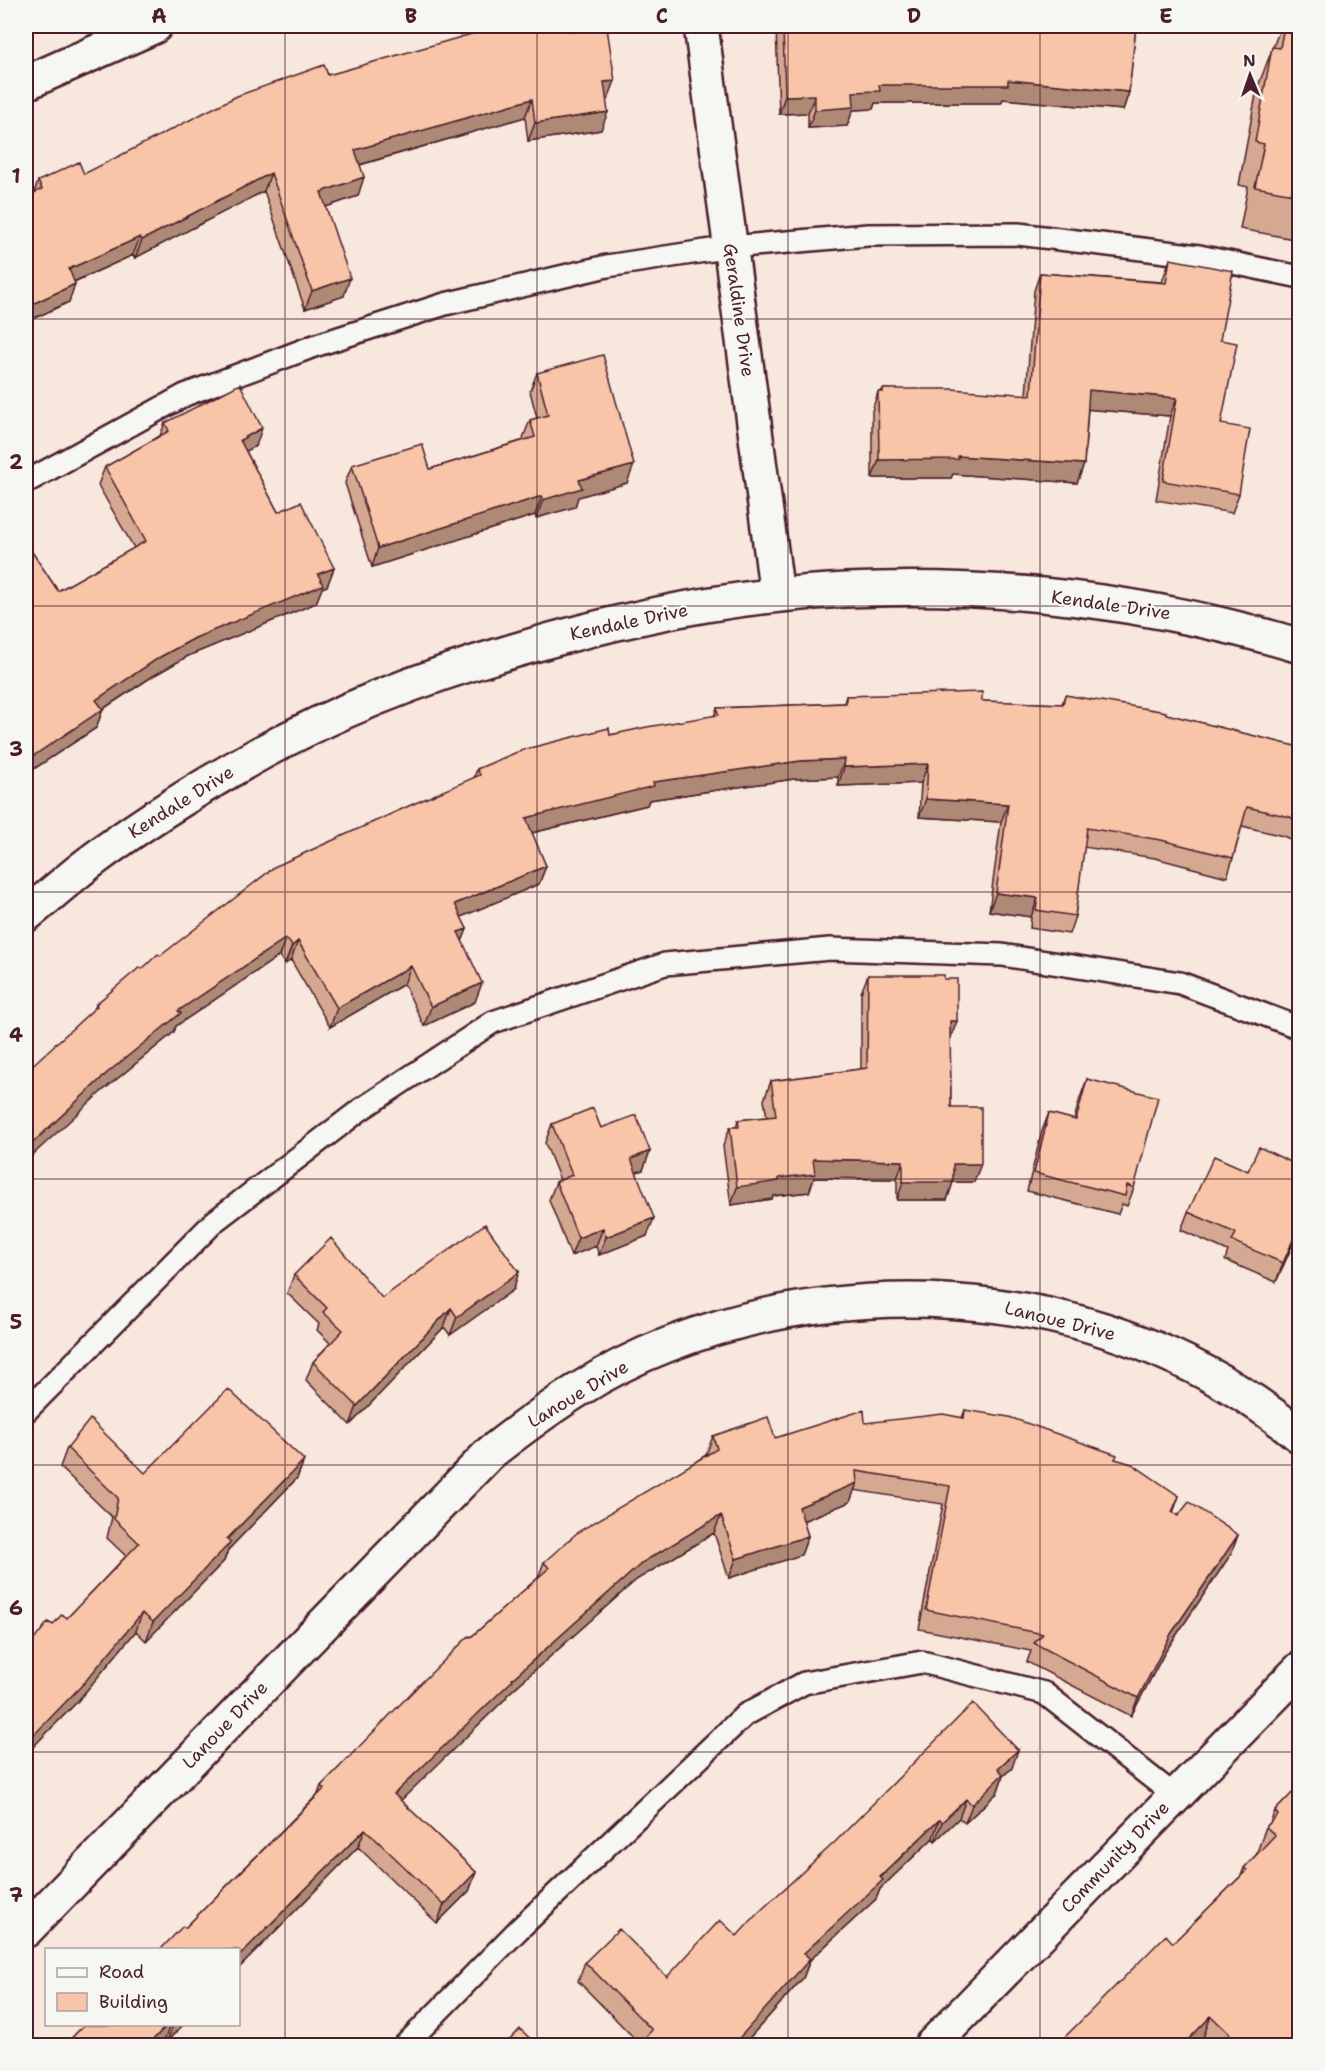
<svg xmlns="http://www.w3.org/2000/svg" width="1325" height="2071" font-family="'Shantell Sans',sans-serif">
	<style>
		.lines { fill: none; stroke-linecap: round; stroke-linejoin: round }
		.service-casing { stroke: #4a1f2b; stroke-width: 26 }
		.minor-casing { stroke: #4a1f2b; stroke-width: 38 }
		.tertiary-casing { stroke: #4a1f2b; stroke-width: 38 }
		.service { stroke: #f6f6f2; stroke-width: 21 }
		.minor { stroke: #f6f6f2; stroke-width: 33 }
		.tertiary { stroke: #f6f6f2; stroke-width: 33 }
		.wall { fill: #d5a991; stroke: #4a1f2b; stroke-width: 1.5 }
		.shaded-wall { fill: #ae8a76; stroke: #4a1f2b; stroke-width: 1.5 }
		.building { fill: #f8c5a9; stroke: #4a1f2b; stroke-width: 1.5 }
		.grid { fill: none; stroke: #4a1f2b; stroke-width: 1.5; stroke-opacity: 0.55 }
		.labels { text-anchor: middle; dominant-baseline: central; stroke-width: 4.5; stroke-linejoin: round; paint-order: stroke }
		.street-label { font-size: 18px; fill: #4a1f2b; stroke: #f6f6f2 }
		.neatline { fill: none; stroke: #4a1f2b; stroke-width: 2 }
		.grid-label { font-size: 20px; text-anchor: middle; font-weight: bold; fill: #4a1f2b }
	</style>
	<rect width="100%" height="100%" fill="#f7e7dc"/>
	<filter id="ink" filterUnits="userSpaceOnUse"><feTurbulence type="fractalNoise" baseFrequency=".0167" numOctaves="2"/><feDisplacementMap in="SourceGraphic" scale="12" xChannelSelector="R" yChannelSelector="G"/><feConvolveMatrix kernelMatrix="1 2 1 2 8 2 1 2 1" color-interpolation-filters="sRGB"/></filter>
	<g filter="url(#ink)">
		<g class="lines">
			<defs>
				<path id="service" d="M 26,482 L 185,395 L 314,346 L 445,304 L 607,266 L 731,247 L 868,235 L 1018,234 L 1199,256 L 1300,277
					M 26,1411 L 215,1221 L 360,1110 L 493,1022 L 665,964 L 830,949 L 1002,955 L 1180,983 L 1300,1028
					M 404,2046 L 518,1930 L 745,1715 L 804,1683 L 922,1662 L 1044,1693 L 1175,1796"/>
				<path id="minor" d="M 701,26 L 777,595
					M 26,83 L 155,26
					M 26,915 C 47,898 67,880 89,863 C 143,822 202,786 261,753 C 340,709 427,676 513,651 C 600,625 690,604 780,595 C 954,578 1132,595 1300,646
					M 26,1930 L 490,1453 C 545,1410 601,1370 667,1345 C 875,1264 1125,1291 1300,1436"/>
				<path id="tertiary" d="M 931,2046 L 1300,1669"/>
			</defs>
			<use href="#service" class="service-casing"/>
			<use href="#minor" class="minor-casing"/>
			<use href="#tertiary" class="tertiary-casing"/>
			<use href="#service" class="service"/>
			<use href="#minor" class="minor"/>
			<use href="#tertiary" class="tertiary"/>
		</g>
		<path class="wall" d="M 776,26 L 1136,26 L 1129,92 L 1123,110 L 1003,99 L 1001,103 L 875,103 L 873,109 L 853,110 L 847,126 L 808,128 L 808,113 L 779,114 Z
			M 1281,26 L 1299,26 L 1299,240 L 1240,229 L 1248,187 L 1239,185 L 1257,89 Z
			M 572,32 L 608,99 L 606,100 L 601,130 L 528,141 L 525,117 L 360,165 L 358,196 L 326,207 L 344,296 L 305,309 L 264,191 L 135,258 L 133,255 L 74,282 L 69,302 L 26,322 L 26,197 L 34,193 L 38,181 L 84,174 L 328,75 Z
			M 1170,259 L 1220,340 L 1221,424 L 1239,494 L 1232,513 L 1156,500 L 1170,416 L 1088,409 L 1084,464 L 1077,483 L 953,474 L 951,478 L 872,478 L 872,411 L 878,392 L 881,392 L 883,389 L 1026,395 L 1034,291 L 1040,273 L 1162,282 Z
			M 537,373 L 627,483 L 578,497 L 575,507 L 536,518 L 535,515 L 372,567 L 345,483 L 352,465 L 430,469 L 524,440 L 523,438 L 530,420 L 537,418 L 530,391 Z
			M 165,423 L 256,446 L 246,451 L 278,512 L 334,568 L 327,586 L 322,588 L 316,603 L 188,656 L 153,676 L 103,709 L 96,728 L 26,774 L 26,543 L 58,591 L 134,548 L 98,485 L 105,467 L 160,436 Z
			M 1299,510 L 1299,525 L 1295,523 Z
			M 1065,695 L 1166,714 L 1299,747 L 1299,843 L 1283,836 L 1242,826 L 1233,858 L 1227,877 L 1155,858 L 1084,847 L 1075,916 L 1069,934 L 1030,928 L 1031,917 L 989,911 L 1001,822 L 919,817 L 921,783 L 838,786 L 838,777 L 794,779 L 649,800 L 647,805 L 532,833 L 546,866 L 539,884 L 461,917 L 467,929 L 462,941 L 475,1002 L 424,1026 L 404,984 L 330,1027 L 291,960 L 285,964 L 279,956 L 176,1026 L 174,1032 L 101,1092 L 95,1008 L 96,1004 L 142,969 L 160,956 L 474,778 L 477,769 L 610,735 L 714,716 L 717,708 L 844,703 L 846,696 L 1062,704 Z
			M 868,975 L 950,1040 L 951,1107 L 974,1182 L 953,1182 L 947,1200 L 897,1200 L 897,1179 L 814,1178 L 809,1192 L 773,1196 L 772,1199 L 731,1205 L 723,1146 L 730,1127 L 736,1127 L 738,1120 L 767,1117 L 764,1100 L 771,1081 L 861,1069 L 861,993 Z
			M 1087,1079 L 1134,1188 L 1127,1206 L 1122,1204 L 1118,1214 L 1027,1191 L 1042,1131 L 1049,1113 L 1074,1120 L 1080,1098 Z
			M 552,1124 L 601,1128 L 650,1151 L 643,1170 L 636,1172 L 647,1236 L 599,1255 L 596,1246 L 571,1256 L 549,1200 L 556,1182 L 560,1180 L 545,1143 Z
			M 1248,1171 L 1299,1230 L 1276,1282 L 1225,1260 L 1228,1251 L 1181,1230 L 1188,1212 Z
			M 294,1275 L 382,1298 L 513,1290 L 450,1335 L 444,1327 L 350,1425 L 306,1380 L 313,1362 L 330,1343 L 317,1330 L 319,1324 L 287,1293 Z
			M 965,1410 L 1115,1459 L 1179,1496 L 1173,1513 L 1178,1516 L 1238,1535 L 1231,1554 L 1165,1652 L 1131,1716 L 1027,1662 L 1031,1651 L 919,1629 L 943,1504 L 854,1490 L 850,1502 L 803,1521 L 808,1536 L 801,1555 L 729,1578 L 714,1533 L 636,1580 L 507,1695 L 506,1698 L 400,1800 L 476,1872 L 469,1891 L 437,1923 L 358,1847 L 238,1969 L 238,1950 L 185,1928 L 318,1794 L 321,1786 L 471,1637 L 538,1578 L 544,1562 L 706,1455 L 713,1436 L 775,1438 L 865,1423 L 962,1418 Z
			M 67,1448 L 145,1473 L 304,1460 L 297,1478 L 228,1550 L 224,1561 L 146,1641 L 136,1631 L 77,1702 L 26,1754 L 26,1650 L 53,1625 L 67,1618 L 126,1556 L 107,1538 L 112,1517 L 60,1467 Z
			M 1012,1768 L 1003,1776 L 997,1793 L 965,1823 L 959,1818 L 935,1841 L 933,1838 L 880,1889 L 876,1899 L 810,1960 L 803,1978 L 742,2046 L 637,2046 L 639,2043 L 578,1981 L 585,1962 L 667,1977 L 737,1936 Z
			M 1299,1786 L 1299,2046 L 1056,2046 L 1173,1943 L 1241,1876 L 1244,1868 L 1256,1855 L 1266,1827 L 1270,1823 L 1275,1811 Z
			M 84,2025 L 183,2025 L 167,2041 L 165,2039 L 158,2046 L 64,2046 Z"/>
		<path class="shaded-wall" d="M 1008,80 L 1129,92 L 1123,110 L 1003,99 L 1001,103 L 875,103 L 873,109 L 853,110 L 847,126 L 808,128 L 815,110 L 853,92 L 879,85 Z
			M 615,81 L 608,99 L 598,101 L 604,82 Z
			M 815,95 L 808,113 L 779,114 L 785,96 Z
			M 532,99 L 525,117 L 348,168 L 355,150 Z
			M 608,112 L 601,130 L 528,141 L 535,123 Z
			M 271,173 L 264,191 L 135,258 L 142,240 Z
			M 364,177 L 358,196 L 314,211 L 321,192 Z
			M 140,237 L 133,255 L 62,287 L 69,269 Z
			M 350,278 L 344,296 L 305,309 L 312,291 Z
			M 75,284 L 69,302 L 26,322 L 26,307 Z
			M 1089,390 L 1177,398 L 1170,416 L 1083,409 Z
			M 262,428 L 256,446 L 233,458 L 240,440 Z
			M 958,456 L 1084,464 L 1077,483 L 953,474 L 951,478 L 872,478 L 879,460 Z
			M 634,465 L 627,483 L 578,497 L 575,507 L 536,518 L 543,500 L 579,480 Z
			M 542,496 L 535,515 L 372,567 L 378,548 Z
			M 334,568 L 327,586 L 322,588 L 316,603 L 188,656 L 153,676 L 89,718 L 96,700 L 160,657 L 195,638 L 318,574 Z
			M 103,709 L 96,728 L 26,774 L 26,763 L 27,760 Z
			M 845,759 L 838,777 L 794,779 L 649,800 L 647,805 L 519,836 L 526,818 L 653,782 L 800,761 Z
			M 928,764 L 921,783 L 838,786 L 844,767 Z
			M 926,799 L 1008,804 L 1001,822 L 919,817 Z
			M 546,866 L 539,884 L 449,922 L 455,904 Z
			M 996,893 L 1038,898 L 1031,917 L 989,911 Z
			M 467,929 L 460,947 L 458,932 Z
			M 286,938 L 279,956 L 176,1026 L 174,1032 L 101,1092 L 26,1161 L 26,1149 L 107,1073 L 178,1011 Z
			M 298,941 L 291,960 L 285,964 L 292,946 Z
			M 411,966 L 404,984 L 330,1027 L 337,1008 Z
			M 482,983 L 475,1002 L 424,1026 L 431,1007 Z
			M 950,1021 L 957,1021 L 950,1040 Z
			M 650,1151 L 643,1170 L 624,1177 L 631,1159 Z
			M 813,1159 L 903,1161 L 897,1179 L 814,1178 L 809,1192 L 773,1196 L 772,1199 L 731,1205 L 737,1187 Z
			M 953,1164 L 981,1164 L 974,1182 L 953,1182 L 947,1200 L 897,1200 L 903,1182 Z
			M 30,1187 L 26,1199 L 26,1191 Z
			M 654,1218 L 647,1236 L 599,1255 L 606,1237 Z
			M 1299,1226 L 1299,1230 L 1276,1282 L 1283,1263 Z
			M 603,1228 L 596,1246 L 571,1256 L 578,1238 Z
			M 519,1272 L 513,1290 L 450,1335 L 457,1317 Z
			M 451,1308 L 444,1327 L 350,1425 L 357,1406 Z
			M 304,1460 L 297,1478 L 228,1550 L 224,1561 L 146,1641 L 153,1622 L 227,1539 Z
			M 857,1483 L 850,1502 L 792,1525 L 799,1507 Z
			M 721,1515 L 714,1533 L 636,1580 L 507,1695 L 506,1698 L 388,1813 L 394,1794 L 512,1679 L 643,1562 Z
			M 1238,1535 L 1231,1554 L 1165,1652 L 1131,1716 L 1138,1698 L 1171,1634 Z
			M 808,1536 L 801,1555 L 729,1578 L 736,1559 Z
			M 142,1613 L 136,1631 L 77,1702 L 26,1754 L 26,1743 Z
			M 1018,1750 L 1012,1768 L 1003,1776 L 997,1793 L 965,1823 L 972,1805 L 998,1768 Z
			M 966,1799 L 959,1818 L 935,1841 L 942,1822 Z
			M 939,1820 L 933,1838 L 880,1889 L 876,1899 L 810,1960 L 803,1978 L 742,2046 L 732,2046 L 804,1953 Z
			M 365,1829 L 358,1847 L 238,1969 L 238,1957 Z
			M 476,1872 L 469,1891 L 437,1923 L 444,1905 Z
			M 1211,2016 L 1200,2046 L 1182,2046 Z
			M 167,2025 L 170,2025 L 165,2039 L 158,2046 L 147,2046 Z
			M 173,2025 L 183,2025 L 167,2041 Z"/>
		<path class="building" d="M 507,26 L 571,26 L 572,32 L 607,28 L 615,81 L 604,82 L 608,112 L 535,123 L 532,99 L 355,150 L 364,177 L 321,192 L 350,278 L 312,291 L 271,173 L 142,240 L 140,237 L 69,269 L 75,284 L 26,307 L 26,197 L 42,189 L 38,181 L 79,162 L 84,174 L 237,96 L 324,65 L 328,75 L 496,27 Z
			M 783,26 L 1136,26 L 1129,92 L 1008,80 L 1008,85 L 879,85 L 880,91 L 853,92 L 854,107 L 815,110 L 815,95 L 785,96 Z
			M 1284,26 L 1299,26 L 1299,195 L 1255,187 L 1264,144 L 1255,142 L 1272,47 L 1280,48 Z
			M 1170,259 L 1233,271 L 1220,340 L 1237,343 L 1221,424 L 1250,429 L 1239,494 L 1163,481 L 1177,398 L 1089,390 L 1084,464 L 958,456 L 958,459 L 879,460 L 878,392 L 883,392 L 883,389 L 951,389 L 1031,395 L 1040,273 L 1166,283 Z
			M 603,355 L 634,465 L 579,480 L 582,488 L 543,500 L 542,496 L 378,548 L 352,465 L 422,444 L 430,469 L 535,437 L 530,420 L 548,415 L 537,373 Z
			M 240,384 L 262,428 L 240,440 L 278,512 L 301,502 L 334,568 L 318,574 L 323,585 L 195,638 L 160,657 L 96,700 L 103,709 L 27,760 L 26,758 L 26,543 L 58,591 L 146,541 L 105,467 L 169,431 L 165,423 Z
			M 982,692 L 982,701 L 1063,704 L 1065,695 L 1166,712 L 1166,714 L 1299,747 L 1299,822 L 1290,817 L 1247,807 L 1233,858 L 1161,840 L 1087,828 L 1075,916 L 1036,910 L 1038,898 L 996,893 L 1008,804 L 926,799 L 928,764 L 844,767 L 845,759 L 800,761 L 653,782 L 654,786 L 526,818 L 546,866 L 455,904 L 467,929 L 458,932 L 482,983 L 431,1007 L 411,966 L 337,1008 L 298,941 L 292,946 L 286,938 L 178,1011 L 181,1013 L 107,1073 L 26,1149 L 26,1071 L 97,1006 L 96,1004 L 140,967 L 142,969 L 158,954 L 160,956 L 276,866 L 411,805 L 480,775 L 477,769 L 522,750 L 609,728 L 610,735 L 647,727 L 718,715 L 717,708 L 846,703 L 846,696 Z
			M 868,975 L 944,975 L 944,979 L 957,979 L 957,1021 L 950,1021 L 951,1107 L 981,1107 L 981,1164 L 953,1164 L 953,1182 L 903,1182 L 903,1161 L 813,1159 L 815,1174 L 779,1178 L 779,1181 L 737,1187 L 730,1127 L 739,1127 L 738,1120 L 776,1116 L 771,1081 L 867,1068 Z
			M 1087,1079 L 1158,1097 L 1134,1188 L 1127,1185 L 1125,1196 L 1034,1173 L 1049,1113 L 1076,1120 Z
			M 593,1108 L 601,1128 L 636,1115 L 650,1151 L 631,1159 L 654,1218 L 606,1237 L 603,1228 L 578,1238 L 556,1182 L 572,1175 L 552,1124 Z
			M 1259,1147 L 1299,1166 L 1299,1226 L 1283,1263 L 1232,1241 L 1236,1233 L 1188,1212 L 1214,1156 L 1248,1171 Z
			M 26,1183 L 30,1187 L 26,1191 Z
			M 485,1224 L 519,1272 L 457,1317 L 451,1308 L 357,1406 L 313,1362 L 343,1330 L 323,1312 L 327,1308 L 294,1275 L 331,1238 L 382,1298 Z
			M 228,1389 L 304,1460 L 227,1539 L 231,1542 L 153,1622 L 142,1613 L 84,1683 L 26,1743 L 26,1650 L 48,1622 L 53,1625 L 62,1614 L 67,1618 L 139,1543 L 114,1519 L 118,1498 L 67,1448 L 90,1419 L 145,1473 Z
			M 864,1410 L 865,1423 L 943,1414 L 964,1418 L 965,1410 L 1009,1417 L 1117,1455 L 1115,1459 L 1132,1464 L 1179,1496 L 1172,1512 L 1178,1516 L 1189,1502 L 1238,1535 L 1171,1634 L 1138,1698 L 1034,1643 L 1043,1634 L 926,1610 L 950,1486 L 856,1471 L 857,1483 L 799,1507 L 808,1536 L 736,1559 L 721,1515 L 643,1562 L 512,1679 L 513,1680 L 394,1794 L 476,1872 L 444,1905 L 365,1829 L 238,1957 L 238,1950 L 160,1950 L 183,1926 L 185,1928 L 324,1789 L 321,1786 L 418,1686 L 469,1636 L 471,1637 L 549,1568 L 544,1562 L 578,1532 L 717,1449 L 713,1436 L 768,1417 L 775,1438 Z
			M 973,1703 L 1018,1750 L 998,1768 L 1003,1774 L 972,1805 L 966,1799 L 942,1822 L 939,1820 L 880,1877 L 883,1880 L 804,1953 L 810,1959 L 732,2046 L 637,2046 L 652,2030 L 585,1962 L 619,1929 L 667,1977 L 720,1920 L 737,1936 L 757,1914 L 835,1842 Z
			M 1299,1786 L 1299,2046 L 1242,2046 L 1211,2016 L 1182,2046 L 1056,2046 L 1166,1935 L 1173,1943 L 1247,1870 L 1244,1868 L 1275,1835 L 1266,1827 L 1278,1815 L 1275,1811 Z
			M 84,2025 L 167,2025 L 147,2046 L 64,2046 Z
			M 520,2029 L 538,2046 L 504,2046 Z"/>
	</g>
	<path class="grid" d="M 285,26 L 285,2046M 537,26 L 537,2046M 788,26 L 788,2046M 1040,26 L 1040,2046M 26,319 L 1300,319M 26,606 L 1300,606M 26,892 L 1300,892M 26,1179 L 1300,1179M 26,1465 L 1300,1465M 26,1752 L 1300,1752"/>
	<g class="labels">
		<g class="street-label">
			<text transform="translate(739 310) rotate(82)">Geraldine Drive</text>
			<text transform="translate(1111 605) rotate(8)">Kendale Drive</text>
			<text transform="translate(629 622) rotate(-12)">Kendale Drive</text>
			<text transform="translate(181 802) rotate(-32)">Kendale Drive</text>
			<text transform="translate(1060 1321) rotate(14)">Lanoue Drive</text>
			<text transform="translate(578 1394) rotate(-31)">Lanoue Drive</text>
			<text transform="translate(225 1725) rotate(-46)">Lanoue Drive</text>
			<text transform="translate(1115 1857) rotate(-46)">Community Drive</text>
		</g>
	</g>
	<rect width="1325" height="2071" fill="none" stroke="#f6f6f2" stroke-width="66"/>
	<rect x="45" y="1948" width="195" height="78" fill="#f6f6f2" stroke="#b1a0a2" stroke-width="1.5"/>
	<rect x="57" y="1968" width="30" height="9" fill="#f6f6f2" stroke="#b1a0a2" stroke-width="1.5"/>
	<text x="99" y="1978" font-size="18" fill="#4a1f2b">Road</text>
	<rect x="57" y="1993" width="30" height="18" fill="#f8c5a9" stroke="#b1a0a2" stroke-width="1.5"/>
	<text x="99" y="2008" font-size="18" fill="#4a1f2b">Building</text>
	<g transform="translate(1250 75) rotate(358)" stroke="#f6f6f2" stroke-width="4.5" paint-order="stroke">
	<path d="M0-4.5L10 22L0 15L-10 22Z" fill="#4a1f2b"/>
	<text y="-9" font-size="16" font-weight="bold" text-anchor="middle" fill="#4a1f2b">N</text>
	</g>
	<rect x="33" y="33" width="1259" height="2005" class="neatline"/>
	<g class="grid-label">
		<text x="159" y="23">A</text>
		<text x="411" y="23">B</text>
		<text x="662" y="23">C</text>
		<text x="914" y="23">D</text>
		<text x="1166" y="23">E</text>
		<text x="16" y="183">1</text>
		<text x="16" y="469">2</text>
		<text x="16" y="756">3</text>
		<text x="16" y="1042">4</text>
		<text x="16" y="1329">5</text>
		<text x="16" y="1615">6</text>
		<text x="16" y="1902">7</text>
	</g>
</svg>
